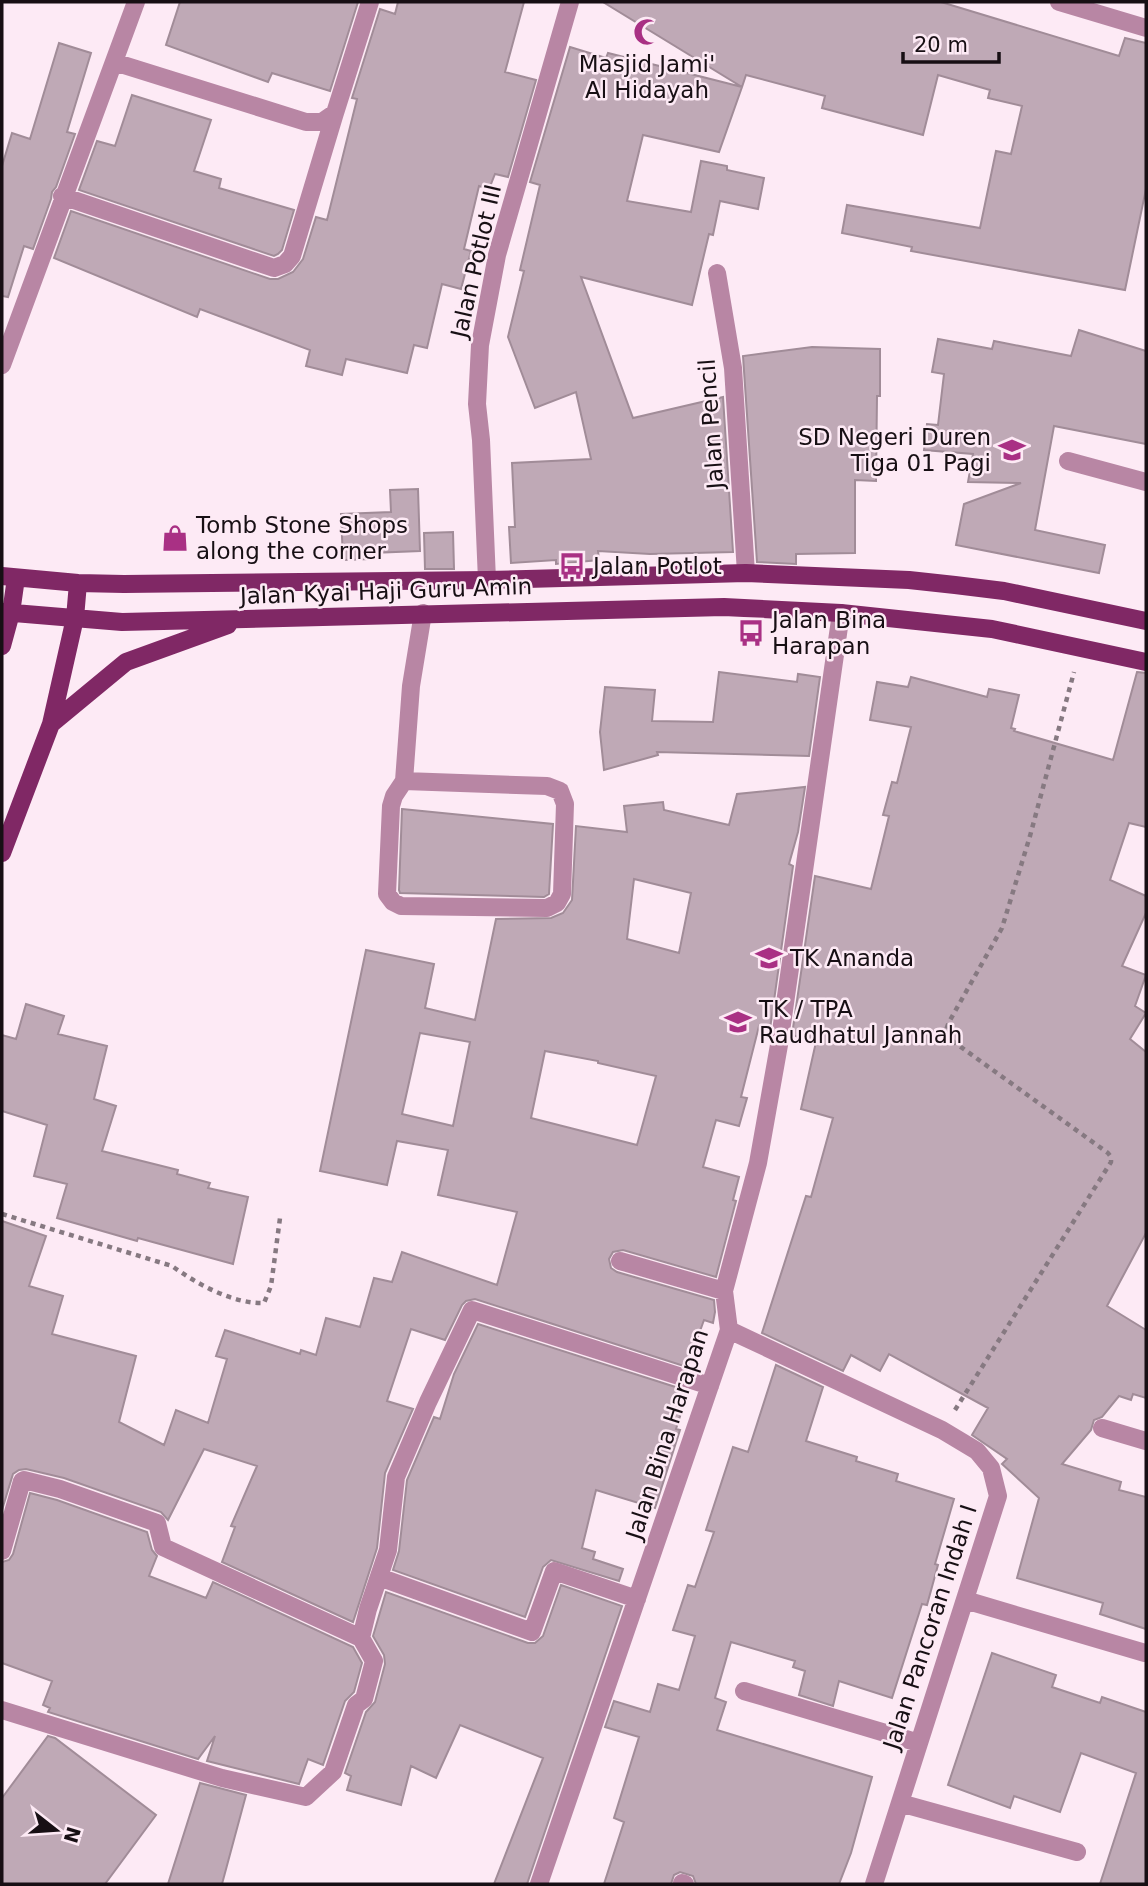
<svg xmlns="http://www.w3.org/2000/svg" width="1148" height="1886" font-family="'DejaVu Sans',sans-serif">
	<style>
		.building { fill: #bfa9b6; stroke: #a18c98; stroke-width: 2; fill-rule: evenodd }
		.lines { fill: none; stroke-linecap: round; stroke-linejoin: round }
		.path { stroke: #867981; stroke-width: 4.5; stroke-dasharray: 5 5; stroke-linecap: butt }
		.minor { stroke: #b886a4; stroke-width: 18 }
		.major { stroke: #802865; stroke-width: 18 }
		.labels { text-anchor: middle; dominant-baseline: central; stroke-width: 5; stroke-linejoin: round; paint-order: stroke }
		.poi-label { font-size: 23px; fill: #170f14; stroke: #fdeaf5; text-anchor: start }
		.street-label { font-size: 23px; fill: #170f14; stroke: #fdeaf5 }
	</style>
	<rect width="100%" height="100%" fill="#fdeaf5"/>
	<path class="building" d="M 180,2 L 358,2 L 330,91 L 272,73 L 268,82 L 166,45 Z
		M 398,2 L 524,2 L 505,72 L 536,80 L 508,177 L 495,174 L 489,189 L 479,186 L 464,249 L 471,251 L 461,289 L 442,284 L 427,348 L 414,345 L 407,373 L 346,359 L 342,375 L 306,366 L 310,350 L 200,309 L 197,317 L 54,258 L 71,211 L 270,279 L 278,279 L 293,272 L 303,259 L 316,217 L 327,220 L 357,99 L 352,98 L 380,9 L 395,14 Z
		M 603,2 L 941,2 L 1119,56 L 1125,38 L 1146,43 L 1146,189 L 1125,290 L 911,251 L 912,247 L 842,233 L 847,205 L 980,228 L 996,151 L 1011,154 L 1022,106 L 988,98 L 990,90 L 938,75 L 923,135 L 822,108 L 825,96 L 746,75 L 742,87 Z
		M 59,43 L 91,53 L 67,132 L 75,134 L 56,187 L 52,192 L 51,199 L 33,249 L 24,246 L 8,297 L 2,296 L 2,166 L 12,133 L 30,139 Z
		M 570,47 L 606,58 L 608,53 L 742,87 L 719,152 L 643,135 L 627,201 L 691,212 L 701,161 L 727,166 L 727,170 L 764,178 L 758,209 L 720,201 L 713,235 L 709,234 L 692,305 L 581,277 L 633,418 L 723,397 L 733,552 L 650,554 L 598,551 L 599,560 L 556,564 L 556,560 L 511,563 L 509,527 L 515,527 L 512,463 L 591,459 L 576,392 L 535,408 L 508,337 L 524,271 L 520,270 L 540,185 L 530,182 Z
		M 132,95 L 211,120 L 194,171 L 221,179 L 219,188 L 294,210 L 282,250 L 278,254 L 274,256 L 79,190 L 97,141 L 115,146 Z
		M 1079,330 L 1146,351 L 1146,444 L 1054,426 L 1035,530 L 1105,545 L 1099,573 L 956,545 L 964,504 L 1021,483 L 968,482 L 973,454 L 924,450 L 927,424 L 938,425 L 944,374 L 932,372 L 938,339 L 992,349 L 994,341 L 1071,356 Z
		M 812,347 L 880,349 L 880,396 L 877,396 L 876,481 L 855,480 L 855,553 L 796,554 L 796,564 L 757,562 L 743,356 Z
		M 418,489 L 420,551 L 371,553 L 371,559 L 343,560 L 341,514 L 391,512 L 390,490 Z
		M 453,532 L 454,569 L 425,569 L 424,533 Z
		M 719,672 L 797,682 L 798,674 L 820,677 L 809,756 L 657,752 L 658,755 L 604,770 L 600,732 L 605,687 L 655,690 L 652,721 L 713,722 Z
		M 1137,672 L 1146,673 L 1146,827 L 1129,823 L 1110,880 L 1146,896 L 1146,913 L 1122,966 L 1146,975 L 1135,1006 L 1146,1013 L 1130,1039 L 1146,1052 L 1146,1233 L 1107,1306 L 1146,1330 L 1146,1398 L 1133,1394 L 1131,1400 L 1119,1396 L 1102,1417 L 1094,1420 L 1091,1430 L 1062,1464 L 1121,1482 L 1119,1490 L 1146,1497 L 1146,1629 L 1100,1614 L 1103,1603 L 1017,1578 L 1039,1498 L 1002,1464 L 1007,1459 L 972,1435 L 988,1408 L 889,1354 L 880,1371 L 851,1355 L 843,1371 L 762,1333 L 806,1196 L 811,1197 L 833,1118 L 801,1109 L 816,1042 L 792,1035 L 815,876 L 871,889 L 889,816 L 883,815 L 892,782 L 897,783 L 911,727 L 870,720 L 877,682 L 908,687 L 911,677 L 987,697 L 989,689 L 1019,695 L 1011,728 L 1015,729 L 1014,731 L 1113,760 Z
		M 805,787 L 798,832 L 789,864 L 793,866 L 770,1029 L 759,1026 L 741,1097 L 747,1098 L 739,1126 L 716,1120 L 703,1167 L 739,1177 L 733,1200 L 736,1201 L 716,1277 L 623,1250 L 613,1252 L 609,1259 L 611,1268 L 617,1272 L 714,1300 L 715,1312 L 713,1323 L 704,1320 L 687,1367 L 475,1299 L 466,1301 L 462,1305 L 445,1340 L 411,1329 L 387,1401 L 413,1409 L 385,1473 L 377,1548 L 353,1622 L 222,1562 L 235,1527 L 231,1526 L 257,1466 L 204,1449 L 168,1520 L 161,1512 L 64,1478 L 26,1469 L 19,1470 L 13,1474 L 2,1510 L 2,1221 L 46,1236 L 29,1286 L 63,1296 L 52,1334 L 136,1356 L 119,1422 L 164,1445 L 176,1410 L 208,1423 L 227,1359 L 216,1356 L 225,1330 L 300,1354 L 301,1350 L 316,1355 L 326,1318 L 360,1327 L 374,1278 L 392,1282 L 402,1252 L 497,1285 L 517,1212 L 438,1195 L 448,1150 L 397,1141 L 387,1185 L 320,1171 L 366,950 L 434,964 L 425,1008 L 475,1020 L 496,919 L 551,918 L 563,913 L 572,900 L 576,826 L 627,832 L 624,806 L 663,802 L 664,810 L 729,825 L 737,794 ZM 634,879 L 691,893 L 679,953 L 627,939 ZM 420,1033 L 470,1042 L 453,1126 L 402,1114 ZM 545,1051 L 598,1061 L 598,1063 L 656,1076 L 637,1145 L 531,1118 Z
		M 402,809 L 553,824 L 549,894 L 544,897 L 400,893 L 399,890 Z
		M 26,1004 L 64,1016 L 58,1034 L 107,1046 L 94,1099 L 116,1106 L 102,1151 L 178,1170 L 177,1174 L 210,1183 L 208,1188 L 248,1197 L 233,1264 L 138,1238 L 137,1241 L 57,1218 L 67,1184 L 34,1176 L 47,1125 L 2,1111 L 2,1035 L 16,1039 Z
		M 478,1324 L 688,1391 L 676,1429 L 680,1430 L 655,1508 L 596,1490 L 582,1548 L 595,1552 L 593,1559 L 623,1569 L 619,1581 L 551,1560 L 543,1567 L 525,1617 L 393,1570 L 399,1551 L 407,1480 L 434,1417 L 440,1419 L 454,1374 Z
		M 776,1365 L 823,1387 L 806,1441 L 857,1457 L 856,1461 L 898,1474 L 896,1481 L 954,1499 L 935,1564 L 938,1565 L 927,1605 L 922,1604 L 892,1698 L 839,1681 L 833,1706 L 799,1695 L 805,1671 L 793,1667 L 795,1661 L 731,1642 L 715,1698 L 726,1702 L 717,1730 L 872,1777 L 851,1853 L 839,1884 L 696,1884 L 693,1876 L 680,1872 L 674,1875 L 671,1884 L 604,1884 L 624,1822 L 614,1818 L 639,1737 L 605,1727 L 614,1701 L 650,1712 L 658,1684 L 679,1690 L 695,1636 L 673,1630 L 688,1585 L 695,1587 L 714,1532 L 706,1530 L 733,1447 L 748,1452 Z
		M 30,1493 L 57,1500 L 147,1532 L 152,1550 L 157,1556 L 149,1576 L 206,1598 L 213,1582 L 353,1647 L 362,1663 L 354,1692 L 345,1701 L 323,1765 L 308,1759 L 299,1784 L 207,1761 L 215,1736 L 198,1759 L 48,1712 L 50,1708 L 43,1705 L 52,1681 L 2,1663 L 2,1562 L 9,1560 L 13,1554 Z
		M 561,1585 L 622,1606 L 527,1884 L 494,1884 L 543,1758 L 460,1725 L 436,1778 L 411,1766 L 401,1805 L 347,1790 L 351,1776 L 345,1773 L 366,1712 L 375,1702 L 385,1664 L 384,1655 L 373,1636 L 386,1592 L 528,1643 L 535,1643 L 543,1636 Z
		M 992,1653 L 1056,1675 L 1052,1687 L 1100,1703 L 1102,1697 L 1146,1712 L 1146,1884 L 1100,1884 L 1136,1773 L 1081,1753 L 1060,1812 L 1014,1796 L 1010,1808 L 948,1785 Z
		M 48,1736 L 55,1738 L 156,1815 L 105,1884 L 2,1884 L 2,1798 Z
		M 200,1783 L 246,1795 L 222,1884 L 168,1884 Z"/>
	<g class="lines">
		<path class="path" d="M 2,1214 L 172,1266 C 197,1284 233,1304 264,1303 L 271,1286 L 280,1218
			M 955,1410 L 1111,1162 L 1111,1157 L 1108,1153 L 947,1037 L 946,1030 L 949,1022 L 1002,928 L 1030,836 L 1074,672"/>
		<path class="minor" d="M 1059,2 L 1146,28
			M 114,62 L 306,122 L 322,122 L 335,113 L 370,2
			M 62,196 L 274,268 L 285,264 L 292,256 L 335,113
			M 717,273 L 733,368 L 746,573
			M 2,365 L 136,2
			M 1068,461 L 1146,482
			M 487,580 L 481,440 L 477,404 L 480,345 L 497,255 L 570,2
			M 404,781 L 547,786 L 560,791 L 565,804 L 562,894 L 557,903 L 547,908 L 401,906 L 393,902 L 387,894 L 391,806 L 394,796 L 404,781 L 411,686 L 423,613
			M 620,1261 L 724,1291
			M 729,1330 L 942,1430 L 977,1451 L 991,1468 L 998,1496 L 874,1884
			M 1102,1428 L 1146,1441
			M 2,1551 L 22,1481 L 24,1480 L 60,1489 L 157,1523 L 163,1547 L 361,1638 L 374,1661 L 364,1699 L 356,1705 L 333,1772 L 306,1797 L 222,1778 L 2,1710
			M 379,1577 L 532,1632 L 554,1571 L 637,1599
			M 965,1600 L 1145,1653
			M 361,1638 L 368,1609 L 388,1550 L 396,1477 L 428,1402 L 472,1310 L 710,1386
			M 744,1691 L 919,1743
			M 900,1803 L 1077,1852
			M 682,1883 L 685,1884
			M 539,1884 L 729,1330 L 724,1291 L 758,1163 L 779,1045 L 841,613"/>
		<path class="major" d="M 2,576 L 78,583 L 124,584 L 487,580 L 746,573 L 909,580 L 955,585 L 1004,591 L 1146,621
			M 2,612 L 122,622 L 724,607 L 841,613 L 992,629 L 1146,662
			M 2,646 L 11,613 L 16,578
			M 51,724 L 126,662 L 228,625
			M 2,853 L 51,724 L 75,618 L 78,583"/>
	</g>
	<defs>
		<symbol id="mosque-bare" viewBox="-9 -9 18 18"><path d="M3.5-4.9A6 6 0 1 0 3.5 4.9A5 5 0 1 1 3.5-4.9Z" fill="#a93084" stroke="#fdeaf5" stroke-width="2.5" paint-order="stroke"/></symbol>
		<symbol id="school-bare" viewBox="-9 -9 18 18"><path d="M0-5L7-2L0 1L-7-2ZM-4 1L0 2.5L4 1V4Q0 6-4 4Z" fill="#a93084" stroke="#fdeaf5" stroke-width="2.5" paint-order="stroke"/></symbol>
		<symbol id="shop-bare" viewBox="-9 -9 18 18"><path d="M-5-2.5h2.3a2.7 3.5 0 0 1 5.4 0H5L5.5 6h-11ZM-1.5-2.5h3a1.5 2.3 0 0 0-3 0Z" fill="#a93084" stroke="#fdeaf5" stroke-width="2.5" paint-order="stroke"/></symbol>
		<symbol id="bus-bare" viewBox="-9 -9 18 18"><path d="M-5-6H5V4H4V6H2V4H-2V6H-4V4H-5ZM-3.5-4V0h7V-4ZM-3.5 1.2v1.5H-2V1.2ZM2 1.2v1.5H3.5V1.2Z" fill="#a93084" stroke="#fdeaf5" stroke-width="2.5" paint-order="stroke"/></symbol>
	</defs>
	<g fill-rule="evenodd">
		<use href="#mosque-bare" x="628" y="13" width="38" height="38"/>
		<use href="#school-bare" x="993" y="431" width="38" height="38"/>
		<use href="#shop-bare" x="156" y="519" width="38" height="38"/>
		<use href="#bus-bare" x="553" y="547" width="38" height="38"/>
		<use href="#bus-bare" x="732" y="614" width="38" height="38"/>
		<use href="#school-bare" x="750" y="939" width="38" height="38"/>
		<use href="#school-bare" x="719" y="1003" width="38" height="38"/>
	</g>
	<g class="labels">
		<g class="poi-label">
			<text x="647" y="64" text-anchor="middle">Masjid Jami'<tspan x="647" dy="26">Al Hidayah</tspan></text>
			<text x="991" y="437" text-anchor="end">SD Negeri Duren<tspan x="991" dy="26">Tiga 01 Pagi</tspan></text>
			<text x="196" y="525">Tomb Stone Shops<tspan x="196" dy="26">along the corner</tspan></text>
			<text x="593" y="566">Jalan Potlot</text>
			<text x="772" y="620">Jalan Bina<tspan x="772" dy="26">Harapan</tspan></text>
			<text x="790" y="958">TK Ananda</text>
			<text x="759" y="1009">TK / TPA<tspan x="759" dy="26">Raudhatul Jannah</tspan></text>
		</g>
		<g class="street-label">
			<text transform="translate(476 261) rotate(-77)">Jalan Potlot III</text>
			<text transform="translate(711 424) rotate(-94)">Jalan Pencil</text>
			<text transform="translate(386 591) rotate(-2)">Jalan Kyai Haji Guru Amin</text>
			<text transform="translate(667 1434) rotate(-72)">Jalan Bina Harapan</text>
			<text transform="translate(930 1627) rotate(-72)">Jalan Pancoran Indah I</text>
		</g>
	</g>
	<rect width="1148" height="1886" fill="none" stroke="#170f14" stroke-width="7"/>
	<g transform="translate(56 1830) rotate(107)" stroke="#fdeaf5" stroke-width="5" paint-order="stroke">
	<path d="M0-5L12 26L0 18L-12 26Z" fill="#170f14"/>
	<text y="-10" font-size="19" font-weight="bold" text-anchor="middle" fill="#170f14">N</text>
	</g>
	<path d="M903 52v10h96v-10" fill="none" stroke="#170f14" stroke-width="3.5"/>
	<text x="914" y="52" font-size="21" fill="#170f14" stroke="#fdeaf5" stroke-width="5" paint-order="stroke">20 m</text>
</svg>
